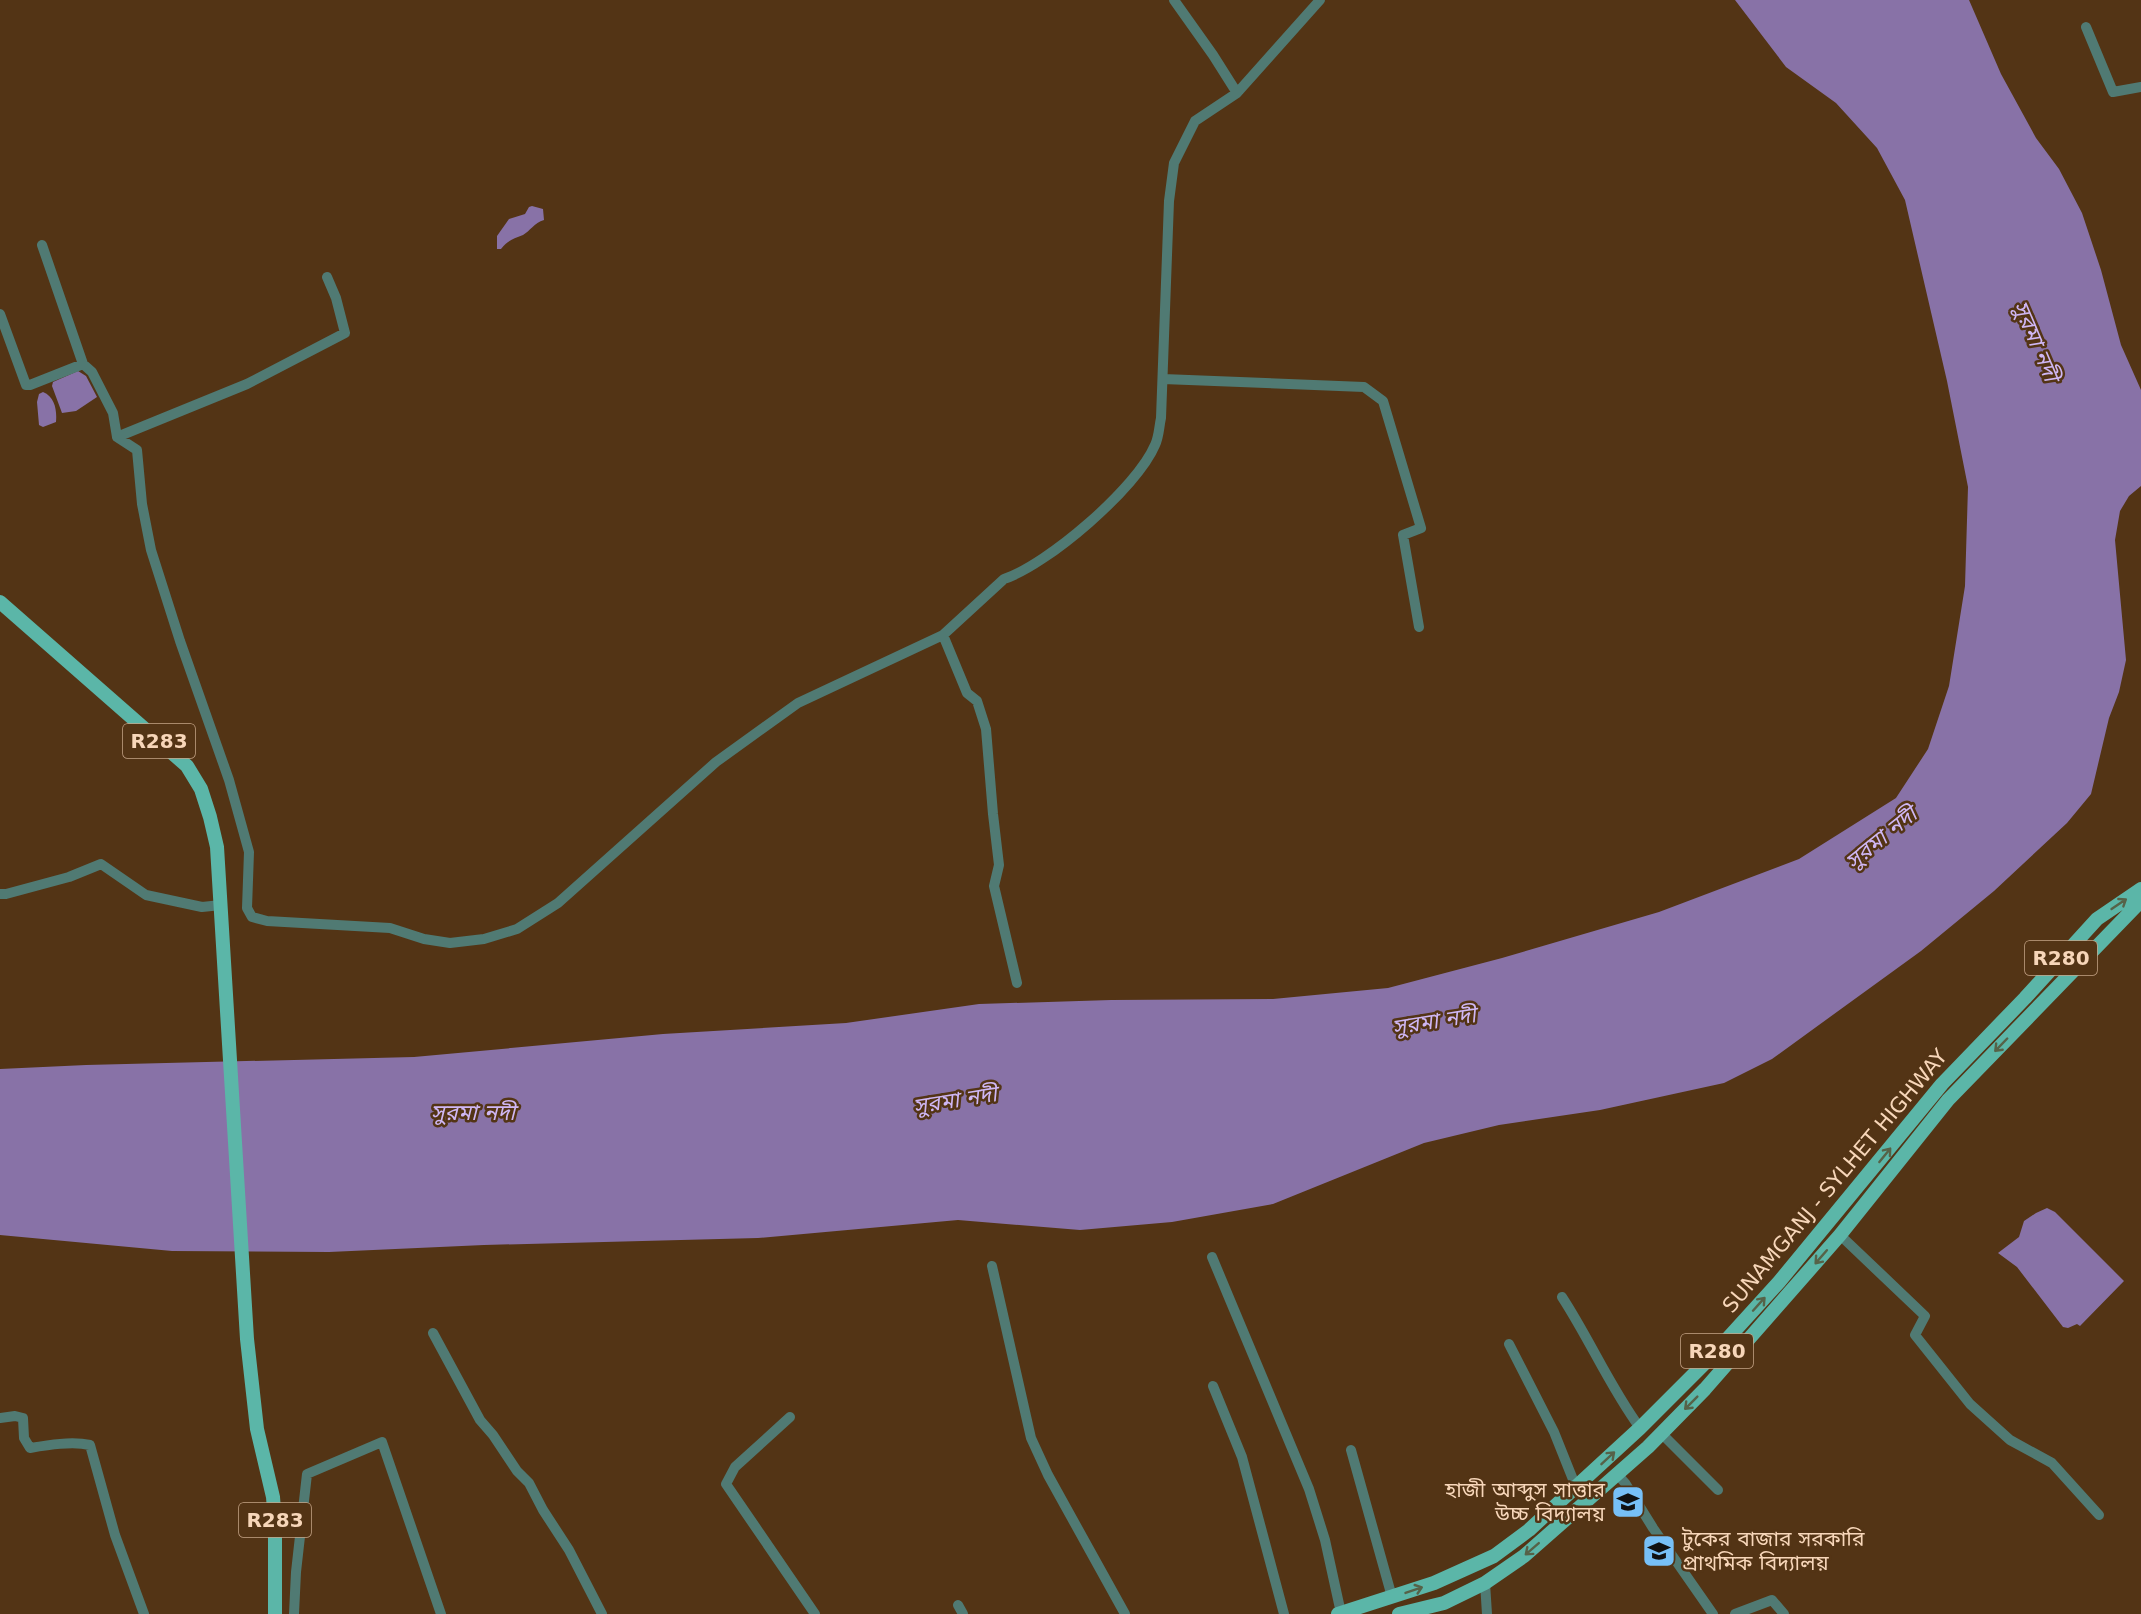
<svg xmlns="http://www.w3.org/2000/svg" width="2141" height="1614" font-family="'DejaVu Sans','Noto Sans Bengali',sans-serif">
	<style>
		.water { fill: #8872a7 }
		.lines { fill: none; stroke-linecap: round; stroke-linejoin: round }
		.minor { stroke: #507a73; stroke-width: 10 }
		.major { stroke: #5bb6a8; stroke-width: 14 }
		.oneway { stroke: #566248 }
		.labels { text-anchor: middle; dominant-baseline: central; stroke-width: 5; stroke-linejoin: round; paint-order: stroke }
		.shield { fill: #533415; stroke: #c6a588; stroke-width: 1.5 }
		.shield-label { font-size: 20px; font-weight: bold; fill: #f7d6b9 }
		.street-label { font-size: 21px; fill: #f7d6b9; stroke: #533415 }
		.poi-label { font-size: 21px; fill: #f7d6b9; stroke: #533415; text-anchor: end }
		.water-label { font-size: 22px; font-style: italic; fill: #cfb7f4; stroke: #533415 }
	</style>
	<rect width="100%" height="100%" fill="#533415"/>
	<path class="water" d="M 1735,0 L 1969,0 L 2001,74 L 2036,138 L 2059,169 L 2082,213 L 2101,270 L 2121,345 L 2141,390 L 2141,486 L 2129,496 L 2120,511 L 2115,540 L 2126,660 L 2119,692 L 2109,718 L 2091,794 L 2067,823 L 1994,891 L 1921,951 L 1772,1059 L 1724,1083 L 1600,1110 L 1499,1125 L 1424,1143 L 1273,1204 L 1172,1222 L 1080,1230 L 958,1220 L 758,1238 L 484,1245 L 329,1252 L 172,1251 L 0,1235 L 0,1069 L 86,1065 L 414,1057 L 663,1034 L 846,1023 L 979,1004 L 1111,1000 L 1273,999 L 1388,988 L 1502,958 L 1659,912 L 1799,859 L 1896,798 L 1928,749 L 1949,686 L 1965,586 L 1968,487 L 1947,381 L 1905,200 L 1877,148 L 1836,103 L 1786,67 Z
		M 532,206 L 543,209 L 544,220 C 534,223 530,231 523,235 C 513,239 508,240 501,249 L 497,249 L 497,236 L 509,219 L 525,214 L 529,207 Z
		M 78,371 L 86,376 L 97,397 L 76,411 L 62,413 L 52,386 L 53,382 Z
		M 43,392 C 55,397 57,410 56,422 L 43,427 L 39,425 L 37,402 L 39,394 Z
		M 2047,1208 L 2055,1212 L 2124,1281 L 2080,1326 L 2077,1324 L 2068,1328 L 2063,1327 L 2017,1267 L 1998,1253 L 2019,1237 L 2024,1221 L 2036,1213 Z"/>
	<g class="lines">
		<path class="minor" d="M 1174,0 L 1213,55 L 1237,93
			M 2086,27 L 2113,92 L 2141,87
			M 42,245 L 83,364 L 92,372 L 113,413 L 117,437 L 137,450 L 142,504 L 151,550 L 180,641 L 229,780 L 249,852 L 247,908 L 252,917 L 267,921 L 390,928 L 424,939 L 450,943 L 484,939 L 517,929 L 558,903 L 716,762 L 798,703 L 943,635 L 1004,579 C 1047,565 1137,488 1155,445 C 1159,437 1159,427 1161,418 L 1169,201 L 1174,163 L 1195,121 L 1237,93 L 1320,0
			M 0,314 L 26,385 L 30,385 L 83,364
			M 1163,379 L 1364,387 L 1383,401 L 1421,528 L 1403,535 L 1419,627
			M 117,437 L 247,384 L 345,333 L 336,298 L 327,277
			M 943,635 L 967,693 L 977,701 L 986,729 L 993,814 L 999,865 L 994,886 L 1017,983
			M 0,894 L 6,894 L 69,877 L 101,864 L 146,895 L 202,907 L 221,905
			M 1840,1235 L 1925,1316 L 1915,1335 L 1970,1404 L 2010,1440 L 2052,1463 L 2099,1515
			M 1212,1257 L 1309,1489 L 1325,1540 L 1341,1613
			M 992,1266 L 1031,1438 L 1048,1475 L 1125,1614
			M 1562,1297 C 1590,1340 1610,1387 1640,1428
			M 433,1333 L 480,1420 L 493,1435 L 517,1471 L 529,1483 L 543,1510 L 569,1550 L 602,1614
			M 1509,1344 L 1554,1432 L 1576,1487
			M 1213,1386 L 1242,1457 L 1284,1614
			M 790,1417 L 735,1467 L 726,1484 L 815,1614
			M 0,1418 L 15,1416 L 23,1418 L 24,1438 L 30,1448 C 48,1445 72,1441 90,1445 L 115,1535 L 144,1614
			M 1661,1433 L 1718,1490
			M 1351,1450 L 1392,1597
			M 1617,1474 L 1625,1483 L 1653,1528 L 1713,1614
			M 1485,1583 L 1487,1614
			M 958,1605 L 963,1614
			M 294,1614 L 296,1572 L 307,1474 L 382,1442 L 441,1614
			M 1735,1614 L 1772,1600 L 1784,1614"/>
		<path class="major" d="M 0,602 L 187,766 L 201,789 L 210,817 L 217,847 L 247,1339 L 257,1429 L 273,1497 L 275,1522 L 275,1614
			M 1338,1614 L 1434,1583 L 1494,1556 L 1529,1530 L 1640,1428 L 1709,1359 L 1779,1282 L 1942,1084 L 2025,998 L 2097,919 L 2141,889
			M 1399,1614 L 1444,1603 L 1485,1583 L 1524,1556 L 1648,1447 L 1705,1389 L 1840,1235 L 1948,1100 L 2141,901"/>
	</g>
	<defs><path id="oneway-shaft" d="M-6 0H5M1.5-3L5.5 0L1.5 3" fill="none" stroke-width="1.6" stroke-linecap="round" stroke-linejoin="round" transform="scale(1.5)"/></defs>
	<g class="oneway">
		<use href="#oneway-shaft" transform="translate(2119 904) rotate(-34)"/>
		<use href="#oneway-shaft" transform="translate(2001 1045) rotate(134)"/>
		<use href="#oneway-shaft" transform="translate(1885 1155) rotate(-51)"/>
		<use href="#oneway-shaft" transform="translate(1821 1257) rotate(131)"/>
		<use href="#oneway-shaft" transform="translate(1759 1304) rotate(-48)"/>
		<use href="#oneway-shaft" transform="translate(1691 1403) rotate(135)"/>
		<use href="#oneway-shaft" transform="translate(1608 1458) rotate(-43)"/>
		<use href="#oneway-shaft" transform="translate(1532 1549) rotate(139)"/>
		<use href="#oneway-shaft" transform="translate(1414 1590) rotate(-19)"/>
	</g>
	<defs>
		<symbol id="school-square" viewBox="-11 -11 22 22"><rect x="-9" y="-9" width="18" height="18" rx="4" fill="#77c0f7" stroke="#533415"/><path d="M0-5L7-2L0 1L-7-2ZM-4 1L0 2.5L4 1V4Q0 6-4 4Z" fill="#111"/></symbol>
	</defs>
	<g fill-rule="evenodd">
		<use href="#school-square" x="1609" y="1483" width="38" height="38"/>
		<use href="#school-square" x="1640" y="1532" width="38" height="38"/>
	</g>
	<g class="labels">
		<g class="shield">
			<rect x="123" y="724" width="72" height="34" rx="4.5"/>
			<rect x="2025" y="941" width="72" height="34" rx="4.5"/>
			<rect x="1681" y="1334" width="72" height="34" rx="4.5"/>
			<rect x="239" y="1503" width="72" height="34" rx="4.5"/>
		</g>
		<g class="shield-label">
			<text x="159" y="741">R283</text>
			<text x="2061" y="958">R280</text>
			<text x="1717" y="1351">R280</text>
			<text x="275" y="1520">R283</text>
		</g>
		<g class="street-label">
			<text transform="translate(1835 1181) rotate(-50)">SUNAMGANJ - SYLHET HIGHWAY</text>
		</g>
		<g class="poi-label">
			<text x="1605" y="1490">হাজী আব্দুস সাত্তার<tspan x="1605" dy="24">উচ্চ বিদ্যালয়</tspan></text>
			<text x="1682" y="1539" text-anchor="start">টুকের বাজার সরকারি<tspan x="1682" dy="24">প্রাথমিক বিদ্যালয়</tspan></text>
		</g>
		<g class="water-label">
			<text transform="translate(2036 341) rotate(67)">সুরমা নদী</text>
			<text transform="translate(1881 838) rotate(-39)">সুরমা নদী</text>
			<text transform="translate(1434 1021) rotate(-9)">সুরমা নদী</text>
			<text transform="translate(955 1100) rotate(-9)">সুরমা নদী</text>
			<text x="473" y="1112">সুরমা নদী</text>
		</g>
	</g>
</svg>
